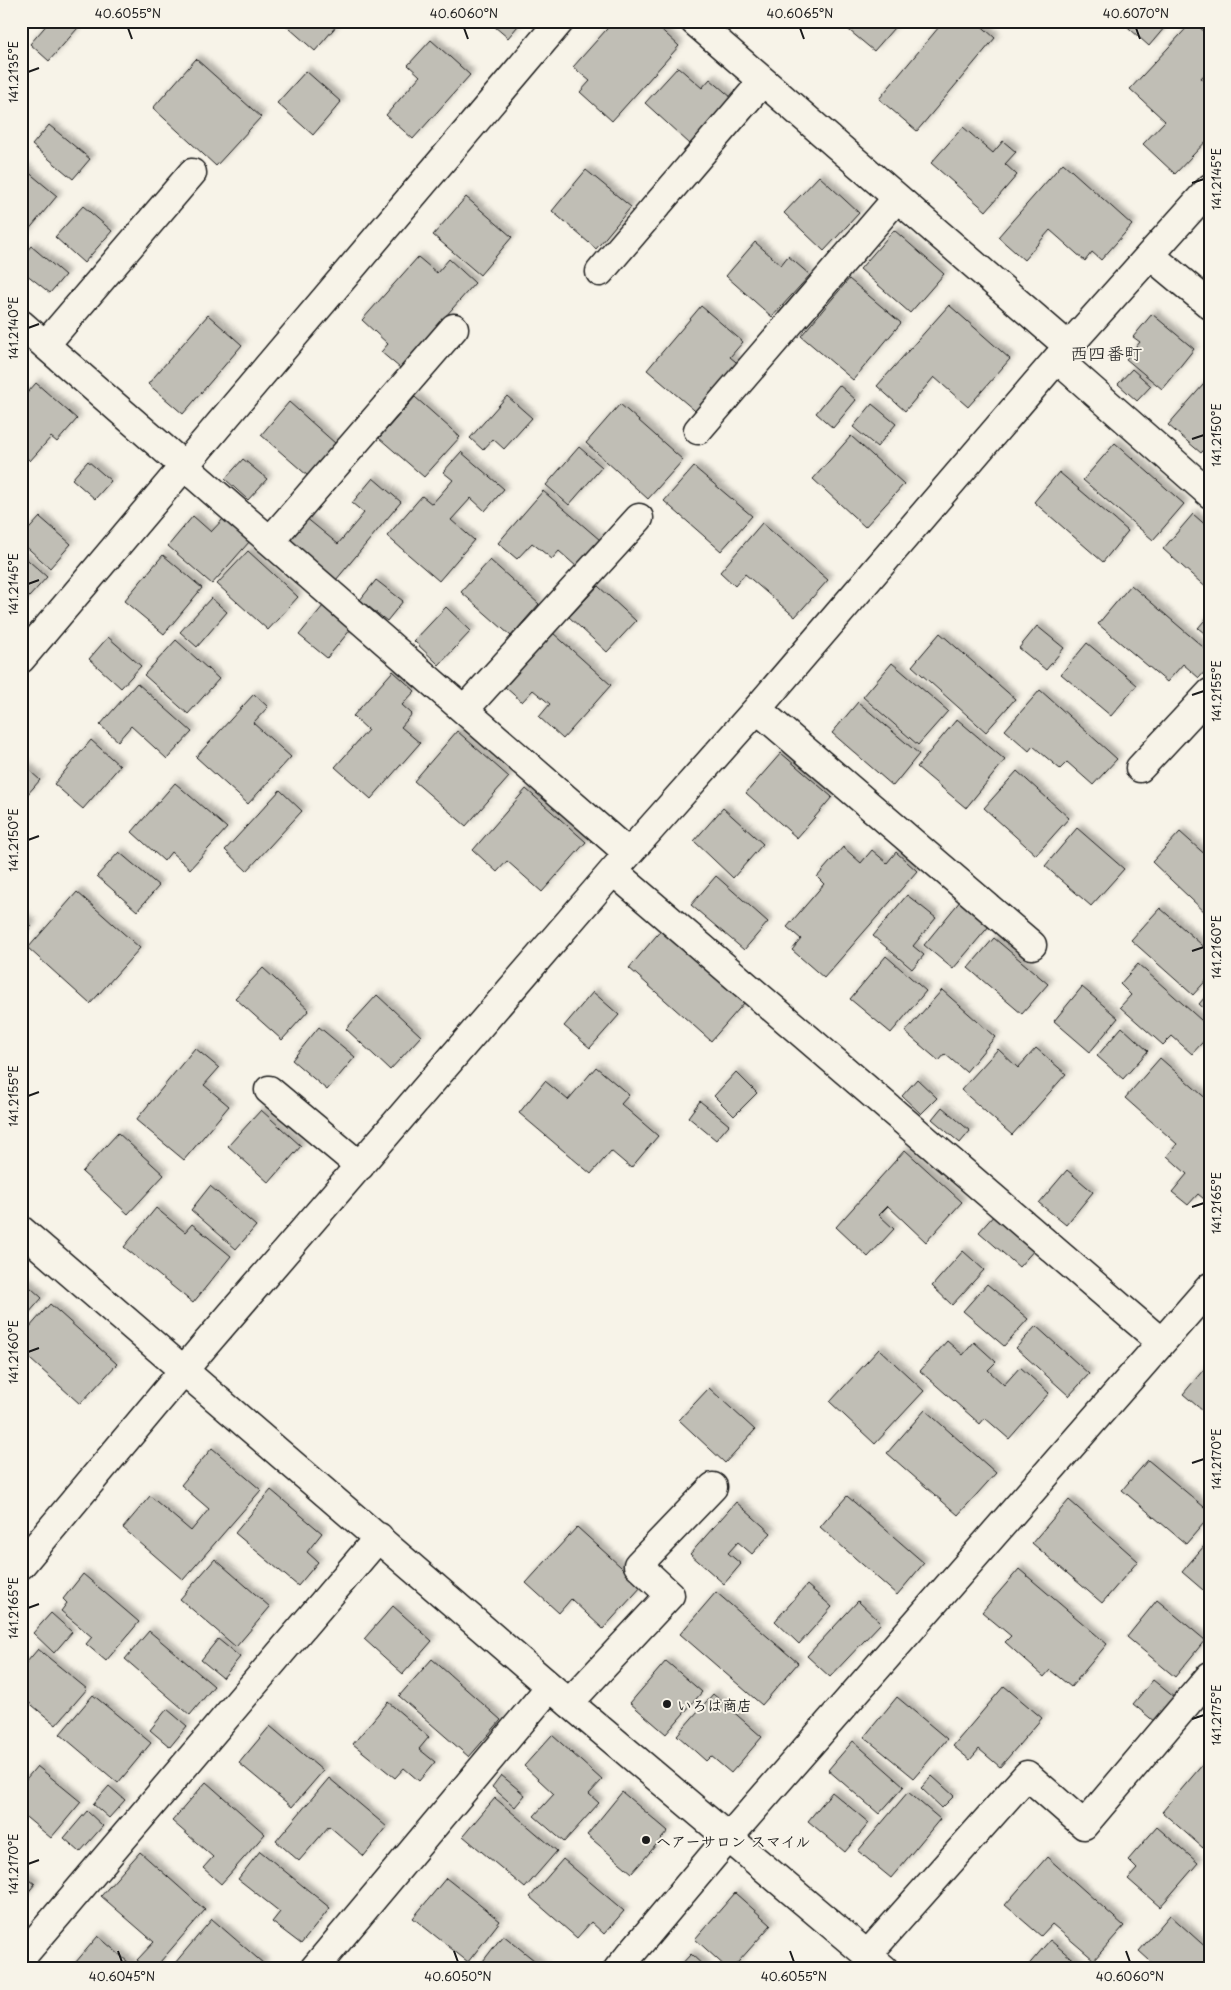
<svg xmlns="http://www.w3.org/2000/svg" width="1231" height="1990" font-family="'Playpen Sans','Klee One',sans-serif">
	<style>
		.building { fill: #c0beb5; stroke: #1c1c1c; filter: url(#shadow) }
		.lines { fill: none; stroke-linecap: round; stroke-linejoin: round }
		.minor-casing { stroke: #1c1c1c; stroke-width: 31 }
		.minor { stroke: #f7f3e8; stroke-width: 28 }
		.ticks { fill: none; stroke: #1c1c1c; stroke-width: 2 }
		.poi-dot { fill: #1c1c1c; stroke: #f7f3e8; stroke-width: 2 }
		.labels { text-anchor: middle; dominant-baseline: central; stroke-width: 4; stroke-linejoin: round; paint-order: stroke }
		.poi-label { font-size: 15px; font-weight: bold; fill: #1c1c1c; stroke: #f7f3e8; text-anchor: start }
		.quarter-label { font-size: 18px; fill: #1c1c1c; stroke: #f7f3e8 }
		.neatline { fill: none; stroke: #1c1c1c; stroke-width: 2 }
		.ticks-label { font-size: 12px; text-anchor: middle; fill: #1c1c1c }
	</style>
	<defs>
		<filter id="shadow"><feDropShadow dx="4.5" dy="-4.5" stdDeviation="2.5" flood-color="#0004"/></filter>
	</defs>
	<rect width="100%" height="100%" fill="#f7f3e8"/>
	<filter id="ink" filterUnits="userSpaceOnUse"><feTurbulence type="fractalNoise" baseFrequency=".02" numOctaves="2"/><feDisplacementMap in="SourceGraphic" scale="10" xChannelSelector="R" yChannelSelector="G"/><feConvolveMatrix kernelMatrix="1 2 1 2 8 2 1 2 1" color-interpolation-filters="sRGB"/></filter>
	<g filter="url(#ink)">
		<path class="building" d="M 50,21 L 84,21 L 49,61 L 30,44 Z
			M 281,21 L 335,21 L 338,24 L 315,51 Z
			M 488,21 L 522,21 L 508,38 Z
			M 614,21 L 652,21 L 679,46 L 612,121 L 580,92 L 590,81 L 573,67 Z
			M 838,21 L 900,21 L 874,51 Z
			M 944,21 L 976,21 L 995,38 L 917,131 L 879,99 Z
			M 1121,21 L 1170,21 L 1149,46 Z
			M 1193,21 L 1210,37 L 1210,68 L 1201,78 L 1210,86 L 1210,137 L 1175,174 L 1143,144 L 1165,121 L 1130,89 Z
			M 431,40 L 470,75 L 413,139 L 386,115 L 420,76 L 408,65 Z
			M 196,59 L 261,117 L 216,166 L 153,108 Z
			M 678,67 L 702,88 L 710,79 L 732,98 L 690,144 L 645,103 Z
			M 306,71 L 341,102 L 313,135 L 277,103 Z
			M 49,125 L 90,159 L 73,179 L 32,145 Z
			M 963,127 L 993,153 L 1003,141 L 1016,152 L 1005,164 L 1017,175 L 986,211 L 931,163 Z
			M 1063,163 L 1132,225 L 1101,260 L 1092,252 L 1085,261 L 1050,230 L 1024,260 L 998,237 Z
			M 21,166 L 57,196 L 22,238 L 21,237 Z
			M 586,170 L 631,207 L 596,249 L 552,211 Z
			M 819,176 L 859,213 L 824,251 L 784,213 Z
			M 466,197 L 512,237 L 480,275 L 433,235 Z
			M 83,206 L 112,231 L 84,263 L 55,237 Z
			M 894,230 L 944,274 L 910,313 L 860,269 Z
			M 755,242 L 781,265 L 788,256 L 810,275 L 772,317 L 726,276 Z
			M 31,246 L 65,275 L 50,293 L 21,270 L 21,258 Z
			M 418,257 L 437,273 L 449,259 L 475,283 L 400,368 L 381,352 L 388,344 L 362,320 Z
			M 849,279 L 901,323 L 853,380 L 801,336 Z
			M 949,305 L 1010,359 L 968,407 L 934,377 L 905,411 L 877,386 Z
			M 701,306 L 743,342 L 730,357 L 741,366 L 700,415 L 647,370 Z
			M 1152,314 L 1194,349 L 1162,389 L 1126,359 L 1140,342 L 1133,337 Z
			M 208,315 L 242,345 L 183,414 L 148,384 Z
			M 1132,369 L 1151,386 L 1137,401 L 1118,384 Z
			M 1210,377 L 1210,443 L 1201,453 L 1168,425 Z
			M 36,383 L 77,419 L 57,442 L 51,437 L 30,461 L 24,455 L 21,458 L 21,400 Z
			M 839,385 L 856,400 L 833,428 L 816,413 Z
			M 507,396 L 532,418 L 504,449 L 493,439 L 483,450 L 470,438 Z
			M 415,397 L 460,437 L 424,477 L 379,438 Z
			M 289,402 L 336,444 L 308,476 L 261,435 Z
			M 620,404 L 683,460 L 648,499 L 586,443 Z
			M 872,404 L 896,424 L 877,447 L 853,427 Z
			M 851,436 L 904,484 L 865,527 L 813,479 Z
			M 1115,443 L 1184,504 L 1153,540 L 1083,480 Z
			M 579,447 L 602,467 L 569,505 L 546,485 Z
			M 461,452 L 504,489 L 485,511 L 471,498 L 451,520 L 474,540 L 439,581 L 387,536 L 422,496 L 432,504 L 453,480 L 443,472 Z
			M 243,459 L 267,479 L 248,500 L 225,479 Z
			M 88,461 L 111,481 L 95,499 L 72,479 Z
			M 694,467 L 752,516 L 721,551 L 664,501 Z
			M 1059,472 L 1128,531 L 1103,562 L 1034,502 Z
			M 373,478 L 401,502 L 336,580 L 286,539 L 305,517 L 338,544 L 364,513 L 352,503 Z
			M 543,491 L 600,540 L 577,567 L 559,551 L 552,559 L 532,543 L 517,559 L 498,543 Z
			M 1193,514 L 1210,529 L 1210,591 L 1163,549 Z
			M 193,516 L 211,532 L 224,518 L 250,541 L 212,584 L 168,546 Z
			M 40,517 L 71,544 L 50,568 L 21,542 L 21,538 Z
			M 762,523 L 828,580 L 795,617 L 745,574 L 735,586 L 720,572 Z
			M 248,551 L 298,597 L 268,630 L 217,584 Z
			M 21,554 L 47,577 L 21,606 Z
			M 163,555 L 202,588 L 164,634 L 124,601 Z
			M 490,560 L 539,604 L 511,636 L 461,592 Z
			M 376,580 L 403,601 L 387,621 L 360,600 Z
			M 1131,585 L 1210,653 L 1210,666 L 1199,678 L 1183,664 L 1167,682 L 1098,624 Z
			M 598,586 L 636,621 L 607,652 L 569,617 Z
			M 211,598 L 227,612 L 197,647 L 180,632 Z
			M 323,606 L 351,629 L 327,658 L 299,635 Z
			M 446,607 L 471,631 L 439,665 L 414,641 Z
			M 1210,614 L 1210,638 L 1198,628 Z
			M 1037,626 L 1064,648 L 1046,670 L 1019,648 Z
			M 553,633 L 611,685 L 563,739 L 539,717 L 550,704 L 533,690 L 522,702 L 505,687 Z
			M 940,633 L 1015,699 L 986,732 L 912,666 Z
			M 108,637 L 141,666 L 121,688 L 89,659 Z
			M 176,640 L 219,679 L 188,714 L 144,675 Z
			M 1087,643 L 1137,685 L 1111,716 L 1061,674 Z
			M 892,663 L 948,711 L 918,745 L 863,697 Z
			M 393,671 L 415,691 L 402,705 L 412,714 L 401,727 L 420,743 L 371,799 L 335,767 L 368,730 L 353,716 Z
			M 137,683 L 192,732 L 167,759 L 131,726 L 118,741 L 100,725 Z
			M 1040,690 L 1117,759 L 1093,785 L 1067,762 L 1060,769 L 1033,746 L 1029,751 L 1005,730 Z
			M 254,694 L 268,707 L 253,723 L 291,757 L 248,804 L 196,757 Z
			M 858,702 L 919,754 L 893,786 L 832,733 Z
			M 957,719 L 1005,760 L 966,808 L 917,767 Z
			M 457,731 L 509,777 L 466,826 L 414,781 Z
			M 91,740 L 120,766 L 83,809 L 54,784 Z
			M 781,753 L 832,797 L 797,838 L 746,793 Z
			M 21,763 L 40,780 L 27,795 L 21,790 Z
			M 1017,771 L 1069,818 L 1036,855 L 984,808 Z
			M 175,783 L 227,828 L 190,869 L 171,852 L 164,861 L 132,832 Z
			M 526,789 L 586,842 L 542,892 L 507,861 L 497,872 L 473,850 Z
			M 280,790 L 302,811 L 247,871 L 225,850 Z
			M 723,808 L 763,844 L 733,878 L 694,841 Z
			M 1077,828 L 1124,869 L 1091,906 L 1045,866 Z
			M 1180,832 L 1210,859 L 1209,916 L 1152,862 Z
			M 843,847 L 861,863 L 872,850 L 887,863 L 896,852 L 917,871 L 824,978 L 792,950 L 801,939 L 787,927 L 824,884 L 817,877 Z
			M 119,852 L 159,886 L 137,911 L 97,876 Z
			M 716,876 L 768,922 L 744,950 L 691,905 Z
			M 77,892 L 140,948 L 90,1004 L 28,948 Z
			M 907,895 L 936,918 L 913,946 L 924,955 L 912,969 L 873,936 Z
			M 961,900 L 990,925 L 953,969 L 924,945 Z
			M 1160,908 L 1210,952 L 1210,976 L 1193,995 L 1131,940 Z
			M 21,916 L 32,926 L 21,938 Z
			M 662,929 L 745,1002 L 711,1041 L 629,968 Z
			M 994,938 L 1048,984 L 1022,1014 L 968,968 Z
			M 886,956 L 926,991 L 891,1033 L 850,999 Z
			M 1138,964 L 1210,1028 L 1210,1034 L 1192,1054 L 1172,1036 L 1163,1045 L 1120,1007 L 1131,995 L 1120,984 Z
			M 263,968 L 309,1010 L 282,1040 L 235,998 Z
			M 1082,987 L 1118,1018 L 1090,1052 L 1054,1021 Z
			M 942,990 L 995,1037 L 966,1072 L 945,1054 L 939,1061 L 905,1032 Z
			M 1210,991 L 1210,1014 L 1199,1004 Z
			M 593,992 L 619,1015 L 590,1048 L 564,1026 Z
			M 377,995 L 421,1036 L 390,1070 L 346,1029 Z
			M 319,1027 L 355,1057 L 327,1090 L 292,1060 Z
			M 1122,1027 L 1148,1051 L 1123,1079 L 1097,1056 Z
			M 195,1048 L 219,1068 L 204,1085 L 229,1106 L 184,1160 L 136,1120 Z
			M 1036,1048 L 1066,1074 L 1012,1135 L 961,1090 L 998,1049 L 1018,1068 Z
			M 1160,1058 L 1210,1102 L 1210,1204 L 1198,1194 L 1188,1205 L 1172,1192 L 1187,1174 L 1167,1156 L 1177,1144 L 1125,1098 Z
			M 596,1067 L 629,1095 L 621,1104 L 658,1136 L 631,1168 L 611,1151 L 591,1174 L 519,1113 L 545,1081 L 568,1100 Z
			M 736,1072 L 757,1093 L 734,1116 L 714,1096 Z
			M 917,1079 L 937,1098 L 921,1114 L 902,1096 Z
			M 700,1101 L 729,1125 L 716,1140 L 688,1117 Z
			M 942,1107 L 970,1131 L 960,1143 L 932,1119 Z
			M 261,1110 L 301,1146 L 269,1183 L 228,1146 Z
			M 118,1133 L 164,1175 L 128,1214 L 82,1172 Z
			M 905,1150 L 962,1202 L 926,1242 L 888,1206 L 879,1215 L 894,1229 L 868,1257 L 836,1227 Z
			M 1067,1170 L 1093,1192 L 1066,1225 L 1039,1203 Z
			M 210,1186 L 256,1226 L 236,1249 L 191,1210 Z
			M 156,1208 L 185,1232 L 192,1224 L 231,1256 L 193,1303 L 124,1247 Z
			M 996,1213 L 1036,1248 L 1019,1267 L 979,1232 Z
			M 963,1251 L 984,1270 L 952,1305 L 932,1286 Z
			M 21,1279 L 42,1298 L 21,1322 Z
			M 987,1284 L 1028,1319 L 1004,1346 L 963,1311 Z
			M 50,1304 L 117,1364 L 80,1404 L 21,1351 L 21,1337 Z
			M 1036,1326 L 1089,1374 L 1069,1396 L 1016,1348 Z
			M 947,1341 L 963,1355 L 974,1342 L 996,1362 L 988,1370 L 1004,1385 L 1020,1367 L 1049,1393 L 1009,1439 L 985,1418 L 980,1424 L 920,1371 Z
			M 879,1349 L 924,1391 L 875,1444 L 830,1402 Z
			M 1210,1362 L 1210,1417 L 1183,1394 Z
			M 709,1388 L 755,1430 L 725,1463 L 679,1420 Z
			M 925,1410 L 996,1473 L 958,1515 L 887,1453 Z
			M 212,1448 L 261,1490 L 183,1580 L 123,1528 L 150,1496 L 191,1531 L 209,1509 L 181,1485 Z
			M 1148,1460 L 1210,1512 L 1210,1516 L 1186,1544 L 1122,1490 Z
			M 271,1490 L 322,1533 L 307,1552 L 318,1562 L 298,1586 L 235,1533 Z
			M 847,1496 L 924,1563 L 897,1595 L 820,1527 Z
			M 1069,1500 L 1138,1561 L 1102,1603 L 1032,1543 Z
			M 736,1502 L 771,1533 L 752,1554 L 738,1542 L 728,1553 L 741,1564 L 724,1584 L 690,1554 Z
			M 577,1527 L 642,1586 L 603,1629 L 571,1599 L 559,1613 L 526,1583 Z
			M 1210,1539 L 1210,1596 L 1182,1572 Z
			M 215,1559 L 270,1607 L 236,1647 L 180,1599 Z
			M 1019,1569 L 1107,1644 L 1071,1687 L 1050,1670 L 1044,1677 L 1005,1642 L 1011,1636 L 982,1612 Z
			M 83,1574 L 139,1622 L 106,1661 L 86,1644 L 92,1637 L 61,1611 L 67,1603 L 63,1599 Z
			M 807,1585 L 832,1607 L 799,1644 L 775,1621 Z
			M 716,1592 L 798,1663 L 762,1705 L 680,1634 Z
			M 1157,1600 L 1205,1640 L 1175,1677 L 1127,1637 Z
			M 858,1601 L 881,1623 L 830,1677 L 807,1656 Z
			M 393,1606 L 432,1641 L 403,1674 L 364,1639 Z
			M 51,1613 L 72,1632 L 54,1653 L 33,1633 Z
			M 149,1631 L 214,1686 L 190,1715 L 125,1659 Z
			M 218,1639 L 240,1657 L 223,1678 L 201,1660 Z
			M 38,1649 L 87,1689 L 56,1725 L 21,1696 L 21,1669 Z
			M 432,1659 L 501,1720 L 469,1757 L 399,1696 Z
			M 666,1661 L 702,1692 L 666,1734 L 630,1703 Z
			M 1153,1680 L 1175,1698 L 1155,1722 L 1133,1704 Z
			M 1004,1686 L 1042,1718 L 1000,1767 L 979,1749 L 970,1760 L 953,1746 Z
			M 713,1694 L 762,1737 L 731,1773 L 711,1756 L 706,1761 L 677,1735 Z
			M 93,1695 L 151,1743 L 118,1783 L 60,1734 Z
			M 897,1697 L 947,1739 L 914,1778 L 864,1737 Z
			M 388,1702 L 429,1737 L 419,1749 L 435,1762 L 419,1781 L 404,1768 L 395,1778 L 353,1744 Z
			M 167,1709 L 187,1726 L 170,1747 L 150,1730 Z
			M 270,1726 L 323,1771 L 292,1807 L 239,1763 Z
			M 552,1735 L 602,1780 L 589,1794 L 599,1803 L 564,1842 L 534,1816 L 554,1794 L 524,1766 Z
			M 853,1741 L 904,1786 L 879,1814 L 828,1770 Z
			M 1210,1756 L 1210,1840 L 1203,1848 L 1162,1812 Z
			M 37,1766 L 81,1802 L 51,1838 L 21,1813 L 21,1785 Z
			M 501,1775 L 525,1795 L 515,1807 L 492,1787 Z
			M 932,1776 L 954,1796 L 942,1808 L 921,1788 Z
			M 329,1778 L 387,1827 L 364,1856 L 329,1826 L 299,1861 L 276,1841 Z
			M 206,1782 L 265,1834 L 221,1884 L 203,1868 L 213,1857 L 172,1821 Z
			M 109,1786 L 125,1800 L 109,1818 L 93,1804 Z
			M 622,1792 L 668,1831 L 632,1873 L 587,1835 Z
			M 832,1792 L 869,1823 L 845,1852 L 808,1821 Z
			M 908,1792 L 940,1819 L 891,1878 L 858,1851 Z
			M 495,1798 L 557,1851 L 525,1888 L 463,1836 Z
			M 87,1811 L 103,1826 L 80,1852 L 64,1838 Z
			M 1157,1827 L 1198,1863 L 1160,1907 L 1128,1879 L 1137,1869 L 1128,1860 Z
			M 260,1851 L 330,1908 L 301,1944 L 272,1922 L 280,1912 L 238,1879 Z
			M 140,1852 L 205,1910 L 154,1969 L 147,1969 L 137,1960 L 154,1942 L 101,1896 Z
			M 1047,1857 L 1124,1926 L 1094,1960 L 1052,1924 L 1041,1936 L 1005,1905 Z
			M 563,1859 L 624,1911 L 604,1934 L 591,1922 L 577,1938 L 530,1897 Z
			M 21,1873 L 35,1884 L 21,1901 Z
			M 446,1878 L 500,1921 L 468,1962 L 413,1918 Z
			M 735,1893 L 771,1925 L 732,1969 L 728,1969 L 695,1939 Z
			M 1170,1915 L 1210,1951 L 1210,1969 L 1159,1969 L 1139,1951 Z
			M 212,1919 L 264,1964 L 259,1969 L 181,1969 L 175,1963 Z
			M 503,1935 L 545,1969 L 477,1969 Z
			M 98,1936 L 136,1969 L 70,1969 Z
			M 1050,1940 L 1084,1969 L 1025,1969 Z
			M 691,1954 L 707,1969 L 677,1969 Z"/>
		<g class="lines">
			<defs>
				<path id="minor" d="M 694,21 L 1069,347
					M 1150,255 L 1210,305
					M 600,272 L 763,81
					M 21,324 L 628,853
					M 45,345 L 192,173
					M 1057,359 L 1210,494
					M 698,430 L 897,198
					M 270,541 L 454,328
					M 21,659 L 560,21
					M 757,709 L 1032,945
					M 464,710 L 639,518
					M 1140,768 L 1210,693
					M 613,871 L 1161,1342
					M 269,1090 L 360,1166
					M 21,1230 L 569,1703 L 884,1969
					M 21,1565 L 204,1346 L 613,871 L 757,709 L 1057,359 L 1210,188
					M 569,1703 L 670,1595 L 638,1565 L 713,1487
					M 868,1954 L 1027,1775 L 1084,1825 L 1210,1676
					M 21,1958 L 379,1537
					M 314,1969 L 550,1687
					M 618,1969 L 728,1838 L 1210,1287"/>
			</defs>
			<use href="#minor" class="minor-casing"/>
			<use href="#minor" class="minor"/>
		</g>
	</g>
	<path class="ticks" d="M 128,28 L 132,39M 464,28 L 468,39M 800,28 L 804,39M 1136,28 L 1140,39M 28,72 L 39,68M 1192,183 L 1204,179M 28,328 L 39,324M 1192,439 L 1204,435M 28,584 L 39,580M 1192,695 L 1204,691M 28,840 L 39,836M 1192,951 L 1204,947M 28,1096 L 39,1092M 1192,1207 L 1204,1203M 28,1352 L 39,1348M 1192,1463 L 1204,1459M 28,1608 L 39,1604M 1192,1719 L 1204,1715M 28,1864 L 39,1860M 118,1951 L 122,1962M 454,1951 L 458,1962M 790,1951 L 794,1962M 1126,1951 L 1130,1962"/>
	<g class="poi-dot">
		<circle cx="667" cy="1704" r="5"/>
		<circle cx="646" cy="1840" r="5"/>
	</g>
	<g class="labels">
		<g class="poi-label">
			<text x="677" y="1704">いろは商店</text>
			<text x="656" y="1840">ヘアーサロン スマイル</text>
		</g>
		<g class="quarter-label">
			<text x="1106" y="352">西四番町</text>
		</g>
	</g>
	<rect width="1231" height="1990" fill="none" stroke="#f7f3e8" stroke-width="55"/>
	<rect x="28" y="28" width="1176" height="1934" class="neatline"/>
	<g class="ticks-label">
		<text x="128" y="18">40.6055°N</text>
		<text x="464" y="18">40.6060°N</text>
		<text x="800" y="18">40.6065°N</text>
		<text x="1136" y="18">40.6070°N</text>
		<text transform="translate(14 72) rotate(-90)" y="4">141.2135°E</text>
		<text transform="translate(1217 179) rotate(-90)" y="4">141.2145°E</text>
		<text transform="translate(14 328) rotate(-90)" y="4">141.2140°E</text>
		<text transform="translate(1217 435) rotate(-90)" y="4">141.2150°E</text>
		<text transform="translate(14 584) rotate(-90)" y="4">141.2145°E</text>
		<text transform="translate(1217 691) rotate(-90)" y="4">141.2155°E</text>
		<text transform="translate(14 840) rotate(-90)" y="4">141.2150°E</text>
		<text transform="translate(1217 947) rotate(-90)" y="4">141.2160°E</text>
		<text transform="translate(14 1096) rotate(-90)" y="4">141.2155°E</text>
		<text transform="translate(1217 1203) rotate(-90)" y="4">141.2165°E</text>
		<text transform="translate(14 1352) rotate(-90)" y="4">141.2160°E</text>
		<text transform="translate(1217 1459) rotate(-90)" y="4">141.2170°E</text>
		<text transform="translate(14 1608) rotate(-90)" y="4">141.2165°E</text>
		<text transform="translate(1217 1715) rotate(-90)" y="4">141.2175°E</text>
		<text transform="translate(14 1864) rotate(-90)" y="4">141.2170°E</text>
		<text x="122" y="1981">40.6045°N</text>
		<text x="458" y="1981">40.6050°N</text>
		<text x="794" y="1981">40.6055°N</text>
		<text x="1130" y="1981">40.6060°N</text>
	</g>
</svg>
